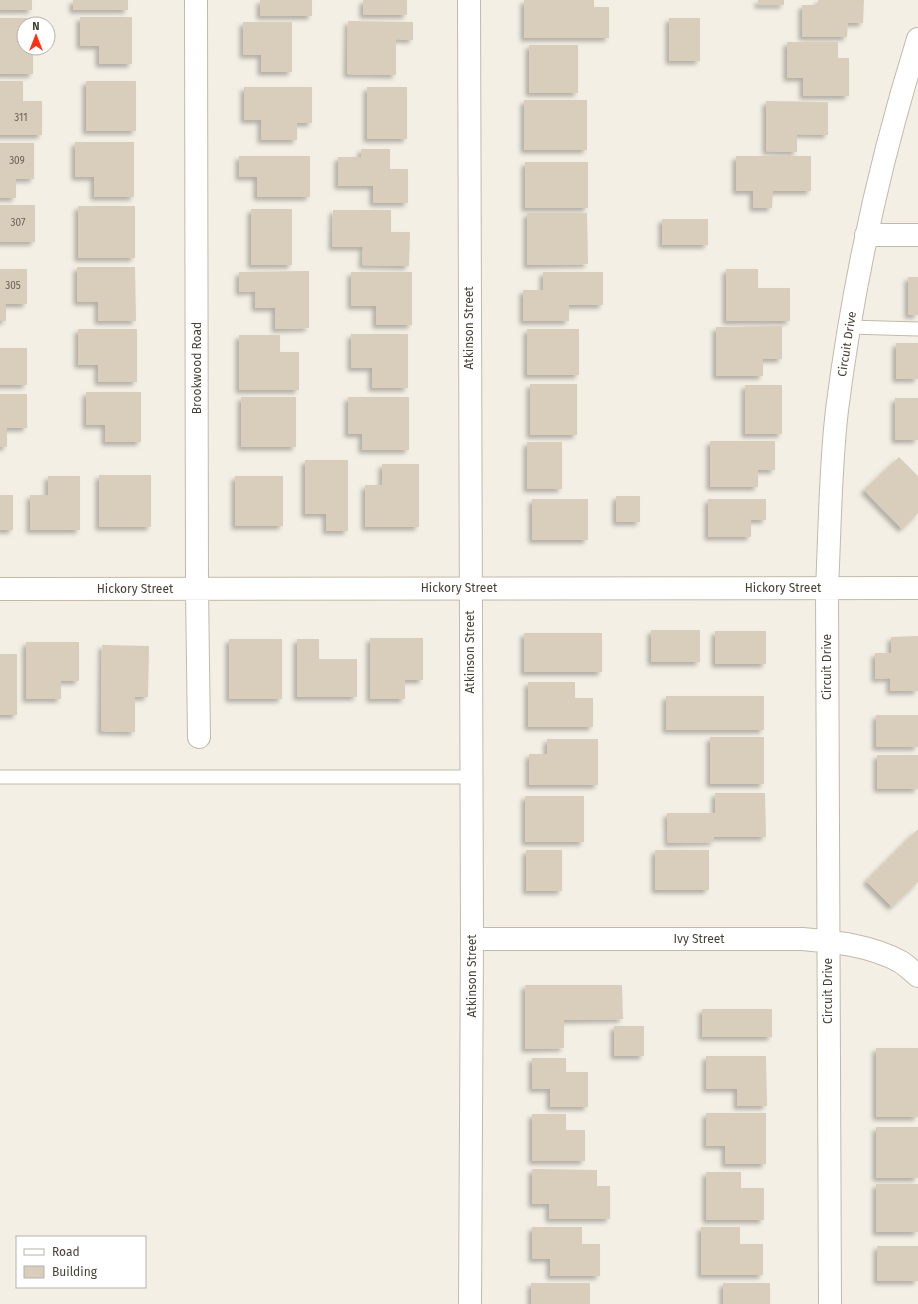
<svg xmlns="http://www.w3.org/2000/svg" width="918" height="1304" font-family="'Fira Sans',sans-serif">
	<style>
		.building { fill: #d9cdbc; filter: url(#shadow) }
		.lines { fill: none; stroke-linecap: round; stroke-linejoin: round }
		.service-casing { stroke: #c3b9a9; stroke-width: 15 }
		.minor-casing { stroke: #c3b9a9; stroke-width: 24 }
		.tertiary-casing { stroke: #c3b9a9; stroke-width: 24 }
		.service { stroke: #fff; stroke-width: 13 }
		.minor { stroke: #fff; stroke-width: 22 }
		.tertiary { stroke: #fff; stroke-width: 22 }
		.labels { text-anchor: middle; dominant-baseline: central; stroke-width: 3; stroke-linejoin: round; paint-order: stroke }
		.number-label { font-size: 10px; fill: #6b6256 }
		.street-label { font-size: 12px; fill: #463f34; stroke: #fff }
	</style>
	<defs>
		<filter id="shadow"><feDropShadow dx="-3.5" dy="3.5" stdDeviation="2" flood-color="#0004"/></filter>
	</defs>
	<rect width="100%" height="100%" fill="#f4efe4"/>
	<path class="building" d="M 0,0 L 32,0 L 32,10 L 0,10 Z
		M 73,0 L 128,0 L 128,10 L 73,10 Z
		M 260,0 L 312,0 L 312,16 L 260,16 Z
		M 363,0 L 407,0 L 407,15 L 363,15 Z
		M 524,0 L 594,0 L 594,7 L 609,7 L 609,38 L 524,38 Z
		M 758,0 L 784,0 L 784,5 L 758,5 Z
		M 818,0 L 864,0 L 863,23 L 848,23 L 847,37 L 802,37 L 802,5 L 818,5 Z
		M 80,17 L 132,17 L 132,64 L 99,64 L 99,46 L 80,46 Z
		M 0,18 L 33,18 L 33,24 L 24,24 L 24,48 L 33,48 L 33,74 L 0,74 Z
		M 669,18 L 700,18 L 700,61 L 669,61 Z
		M 348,21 L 413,22 L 413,40 L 396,39 L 396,75 L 347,74 Z
		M 243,22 L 292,22 L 292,72 L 261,72 L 261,55 L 243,55 Z
		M 787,42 L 838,42 L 838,58 L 849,58 L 849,96 L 803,96 L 803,78 L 787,78 Z
		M 529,45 L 578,45 L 578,93 L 529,93 Z
		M 0,81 L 23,81 L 23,101 L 42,101 L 42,135 L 0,135 Z
		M 86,81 L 136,81 L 136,131 L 86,131 Z
		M 244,87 L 312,87 L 312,123 L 297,123 L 297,140 L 261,140 L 261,120 L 244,120 Z
		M 367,87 L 407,87 L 407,139 L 367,139 Z
		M 524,100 L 587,100 L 587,150 L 524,150 Z
		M 766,101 L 828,102 L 828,135 L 797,134 L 797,152 L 766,151 Z
		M 75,142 L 134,142 L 134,197 L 94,197 L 94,177 L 75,177 Z
		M 0,143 L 34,143 L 34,179 L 16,179 L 16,198 L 0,198 Z
		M 361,149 L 390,149 L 390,169 L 408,169 L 408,203 L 373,203 L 373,186 L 338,186 L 338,157 L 361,157 Z
		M 239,156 L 310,156 L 310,197 L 257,197 L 257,177 L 239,177 Z
		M 736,156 L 811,156 L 811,191 L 773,191 L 772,208 L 753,208 L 753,191 L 736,191 Z
		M 525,162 L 588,162 L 588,208 L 525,208 Z
		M 0,205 L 35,205 L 35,242 L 0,242 Z
		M 78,206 L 135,206 L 135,258 L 78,258 Z
		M 251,209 L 292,209 L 292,265 L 251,265 Z
		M 333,210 L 391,210 L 391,232 L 410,232 L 409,266 L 362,265 L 363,247 L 332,247 Z
		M 527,213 L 587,213 L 588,264 L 527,265 Z
		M 662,219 L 708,219 L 708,245 L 662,245 Z
		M 77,267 L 135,267 L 136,321 L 98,321 L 98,302 L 77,302 Z
		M 0,269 L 27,269 L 27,304 L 6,304 L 6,321 L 0,321 Z
		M 726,269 L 758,269 L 758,288 L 790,288 L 790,321 L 726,321 Z
		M 309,271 L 309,328 L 275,329 L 275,308 L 255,308 L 255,291 L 239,292 L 239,272 Z
		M 351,272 L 412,272 L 412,325 L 376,325 L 376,306 L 351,306 Z
		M 543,272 L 603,272 L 603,305 L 569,305 L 569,321 L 523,321 L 523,290 L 543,290 Z
		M 908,277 L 918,277 L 918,315 L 908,315 Z
		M 782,326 L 782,359 L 763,359 L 763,376 L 716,376 L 716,327 Z
		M 78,329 L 137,329 L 137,382 L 98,382 L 98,365 L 78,365 Z
		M 527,329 L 579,329 L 579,375 L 527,375 Z
		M 351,334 L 408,334 L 408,388 L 372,388 L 372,368 L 351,368 Z
		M 239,335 L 280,335 L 280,352 L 299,352 L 299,390 L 239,390 Z
		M 896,343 L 918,343 L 918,379 L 896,379 Z
		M 0,348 L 27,348 L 27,385 L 0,385 Z
		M 530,384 L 577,384 L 577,435 L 530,435 Z
		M 745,385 L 782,385 L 782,434 L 745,434 Z
		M 86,392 L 141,392 L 141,442 L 105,442 L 105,425 L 86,425 Z
		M 0,394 L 27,394 L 27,428 L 7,428 L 7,447 L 0,447 Z
		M 241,397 L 296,397 L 296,447 L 241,447 Z
		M 348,397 L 409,397 L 409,450 L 362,450 L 362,434 L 348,434 Z
		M 895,398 L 918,398 L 918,440 L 895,440 Z
		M 710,441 L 775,441 L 775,470 L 758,470 L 758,487 L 710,487 Z
		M 527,442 L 562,442 L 562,489 L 527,489 Z
		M 899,457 L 918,476 L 918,513 L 902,529 L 864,490 Z
		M 305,460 L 348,460 L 348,531 L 326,531 L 326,514 L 305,514 Z
		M 382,464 L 419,464 L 419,527 L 365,527 L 365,485 L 382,485 Z
		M 99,475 L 151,475 L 151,527 L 99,527 Z
		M 48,476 L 80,476 L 80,530 L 30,530 L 30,495 L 48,495 Z
		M 235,476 L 283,476 L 283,526 L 235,526 Z
		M 0,495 L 13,495 L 13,530 L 0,530 Z
		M 616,496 L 640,496 L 640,522 L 616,522 Z
		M 532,499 L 588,499 L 588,540 L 532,540 Z
		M 708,499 L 766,499 L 766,520 L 751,520 L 751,537 L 708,537 Z
		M 651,630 L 700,630 L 700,662 L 651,662 Z
		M 715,631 L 766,631 L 766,664 L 715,664 Z
		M 524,633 L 602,633 L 602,672 L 524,672 Z
		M 918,636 L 918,691 L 890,691 L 890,678 L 875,679 L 875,653 L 891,653 L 891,637 Z
		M 370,638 L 423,638 L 423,680 L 405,680 L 405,699 L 370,699 Z
		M 229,639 L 282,639 L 282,699 L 229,699 Z
		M 297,639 L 319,639 L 319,659 L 357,659 L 357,697 L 297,697 Z
		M 26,642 L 79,642 L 79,681 L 61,681 L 61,699 L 26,699 Z
		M 102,645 L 149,646 L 148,697 L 135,697 L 135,732 L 101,731 Z
		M 0,654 L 17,654 L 17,715 L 0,715 Z
		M 528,682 L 575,682 L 575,698 L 593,698 L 593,727 L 528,727 Z
		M 666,696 L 764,696 L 764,730 L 666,730 Z
		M 876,715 L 918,715 L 918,747 L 876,747 Z
		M 710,737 L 764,737 L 764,784 L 710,784 Z
		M 547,739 L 598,739 L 598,785 L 529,785 L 529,754 L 547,754 Z
		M 877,755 L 918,755 L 918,789 L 877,789 Z
		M 715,793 L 765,793 L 766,837 L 714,837 L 714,842 L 668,843 L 667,813 L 715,813 Z
		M 525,796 L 584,796 L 584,842 L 525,842 Z
		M 918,829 L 918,882 L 892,907 L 866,881 Z
		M 526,850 L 562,850 L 562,891 L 526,891 Z
		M 655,850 L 709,850 L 709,890 L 655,890 Z
		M 525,985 L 622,985 L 623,1019 L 564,1020 L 564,1048 L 525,1049 Z
		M 702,1009 L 772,1009 L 772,1037 L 702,1037 Z
		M 614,1026 L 644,1026 L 644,1056 L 614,1056 Z
		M 876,1048 L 918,1048 L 918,1117 L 876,1117 Z
		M 706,1056 L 766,1056 L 767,1106 L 737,1106 L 737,1089 L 706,1089 Z
		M 532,1058 L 566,1058 L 566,1072 L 588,1072 L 588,1107 L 550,1107 L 550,1089 L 532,1089 Z
		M 706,1113 L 766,1113 L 766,1164 L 725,1164 L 725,1146 L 706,1146 Z
		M 532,1114 L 566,1114 L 566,1130 L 585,1130 L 585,1161 L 532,1161 Z
		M 876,1127 L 918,1127 L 918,1178 L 876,1178 Z
		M 532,1169 L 597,1170 L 597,1186 L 610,1186 L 610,1219 L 549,1219 L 549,1204 L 532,1204 Z
		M 706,1172 L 741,1172 L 741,1188 L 764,1188 L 764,1220 L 706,1220 Z
		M 876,1184 L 918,1184 L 918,1232 L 876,1232 Z
		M 532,1227 L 582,1227 L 582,1244 L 600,1244 L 600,1276 L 550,1276 L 550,1259 L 532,1259 Z
		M 701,1227 L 740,1227 L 740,1244 L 763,1244 L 763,1275 L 701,1275 Z
		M 877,1246 L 918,1246 L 918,1281 L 877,1281 Z
		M 531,1283 L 590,1283 L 590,1304 L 531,1304 Z
		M 723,1283 L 770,1283 L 770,1304 L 723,1304 Z"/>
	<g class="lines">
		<defs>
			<path id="service" d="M 849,327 L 918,329
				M 0,777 L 471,777"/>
			<path id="minor" d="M 196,0 L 197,589 L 199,737
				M 866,235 L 918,235
				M 0,589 L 918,588
				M 472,939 L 802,939 C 836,942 870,945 901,962 C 907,966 912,971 918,976
				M 830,1304 L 827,588 C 830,529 830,469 837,410 C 853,284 880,160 918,39"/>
			<path id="tertiary" d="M 469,0 L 472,939 L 470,1304"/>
		</defs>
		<use href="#service" class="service-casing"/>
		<use href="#minor" class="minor-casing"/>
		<use href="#tertiary" class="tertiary-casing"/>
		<use href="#service" class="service"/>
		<use href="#minor" class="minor"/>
		<use href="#tertiary" class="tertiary"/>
	</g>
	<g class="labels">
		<g class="number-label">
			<text x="21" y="118">311</text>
			<text x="17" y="161">309</text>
			<text x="18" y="223">307</text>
			<text x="13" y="286">305</text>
		</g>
		<g class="street-label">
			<text transform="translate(469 328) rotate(-90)">Atkinson Street</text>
			<text transform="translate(847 344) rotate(-81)">Circuit Drive</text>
			<text transform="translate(197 368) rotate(-90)">Brookwood Road</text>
			<text x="459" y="588">Hickory Street</text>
			<text x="783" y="588">Hickory Street</text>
			<text x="135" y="589">Hickory Street</text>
			<text transform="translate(470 652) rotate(-90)">Atkinson Street</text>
			<text transform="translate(827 667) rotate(-90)">Circuit Drive</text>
			<text x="699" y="939">Ivy Street</text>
			<text transform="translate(472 976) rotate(-90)">Atkinson Street</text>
			<text transform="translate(828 991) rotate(-90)">Circuit Drive</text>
		</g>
	</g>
	<rect x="16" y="1236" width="130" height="52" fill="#ffffff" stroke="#b5b2ae"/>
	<rect x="24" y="1249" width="20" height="6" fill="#ffffff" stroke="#b5b2ae"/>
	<text x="52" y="1256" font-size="12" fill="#463f34">Road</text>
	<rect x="24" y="1266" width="20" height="12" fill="#d9cdbc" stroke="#b5b2ae"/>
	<text x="52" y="1276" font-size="12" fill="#463f34">Building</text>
	<g transform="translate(36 36)"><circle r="19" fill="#ffffff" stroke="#b5b2ae"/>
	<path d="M0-3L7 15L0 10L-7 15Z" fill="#ff3110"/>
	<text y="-6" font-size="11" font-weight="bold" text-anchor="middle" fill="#463f34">N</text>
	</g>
</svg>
